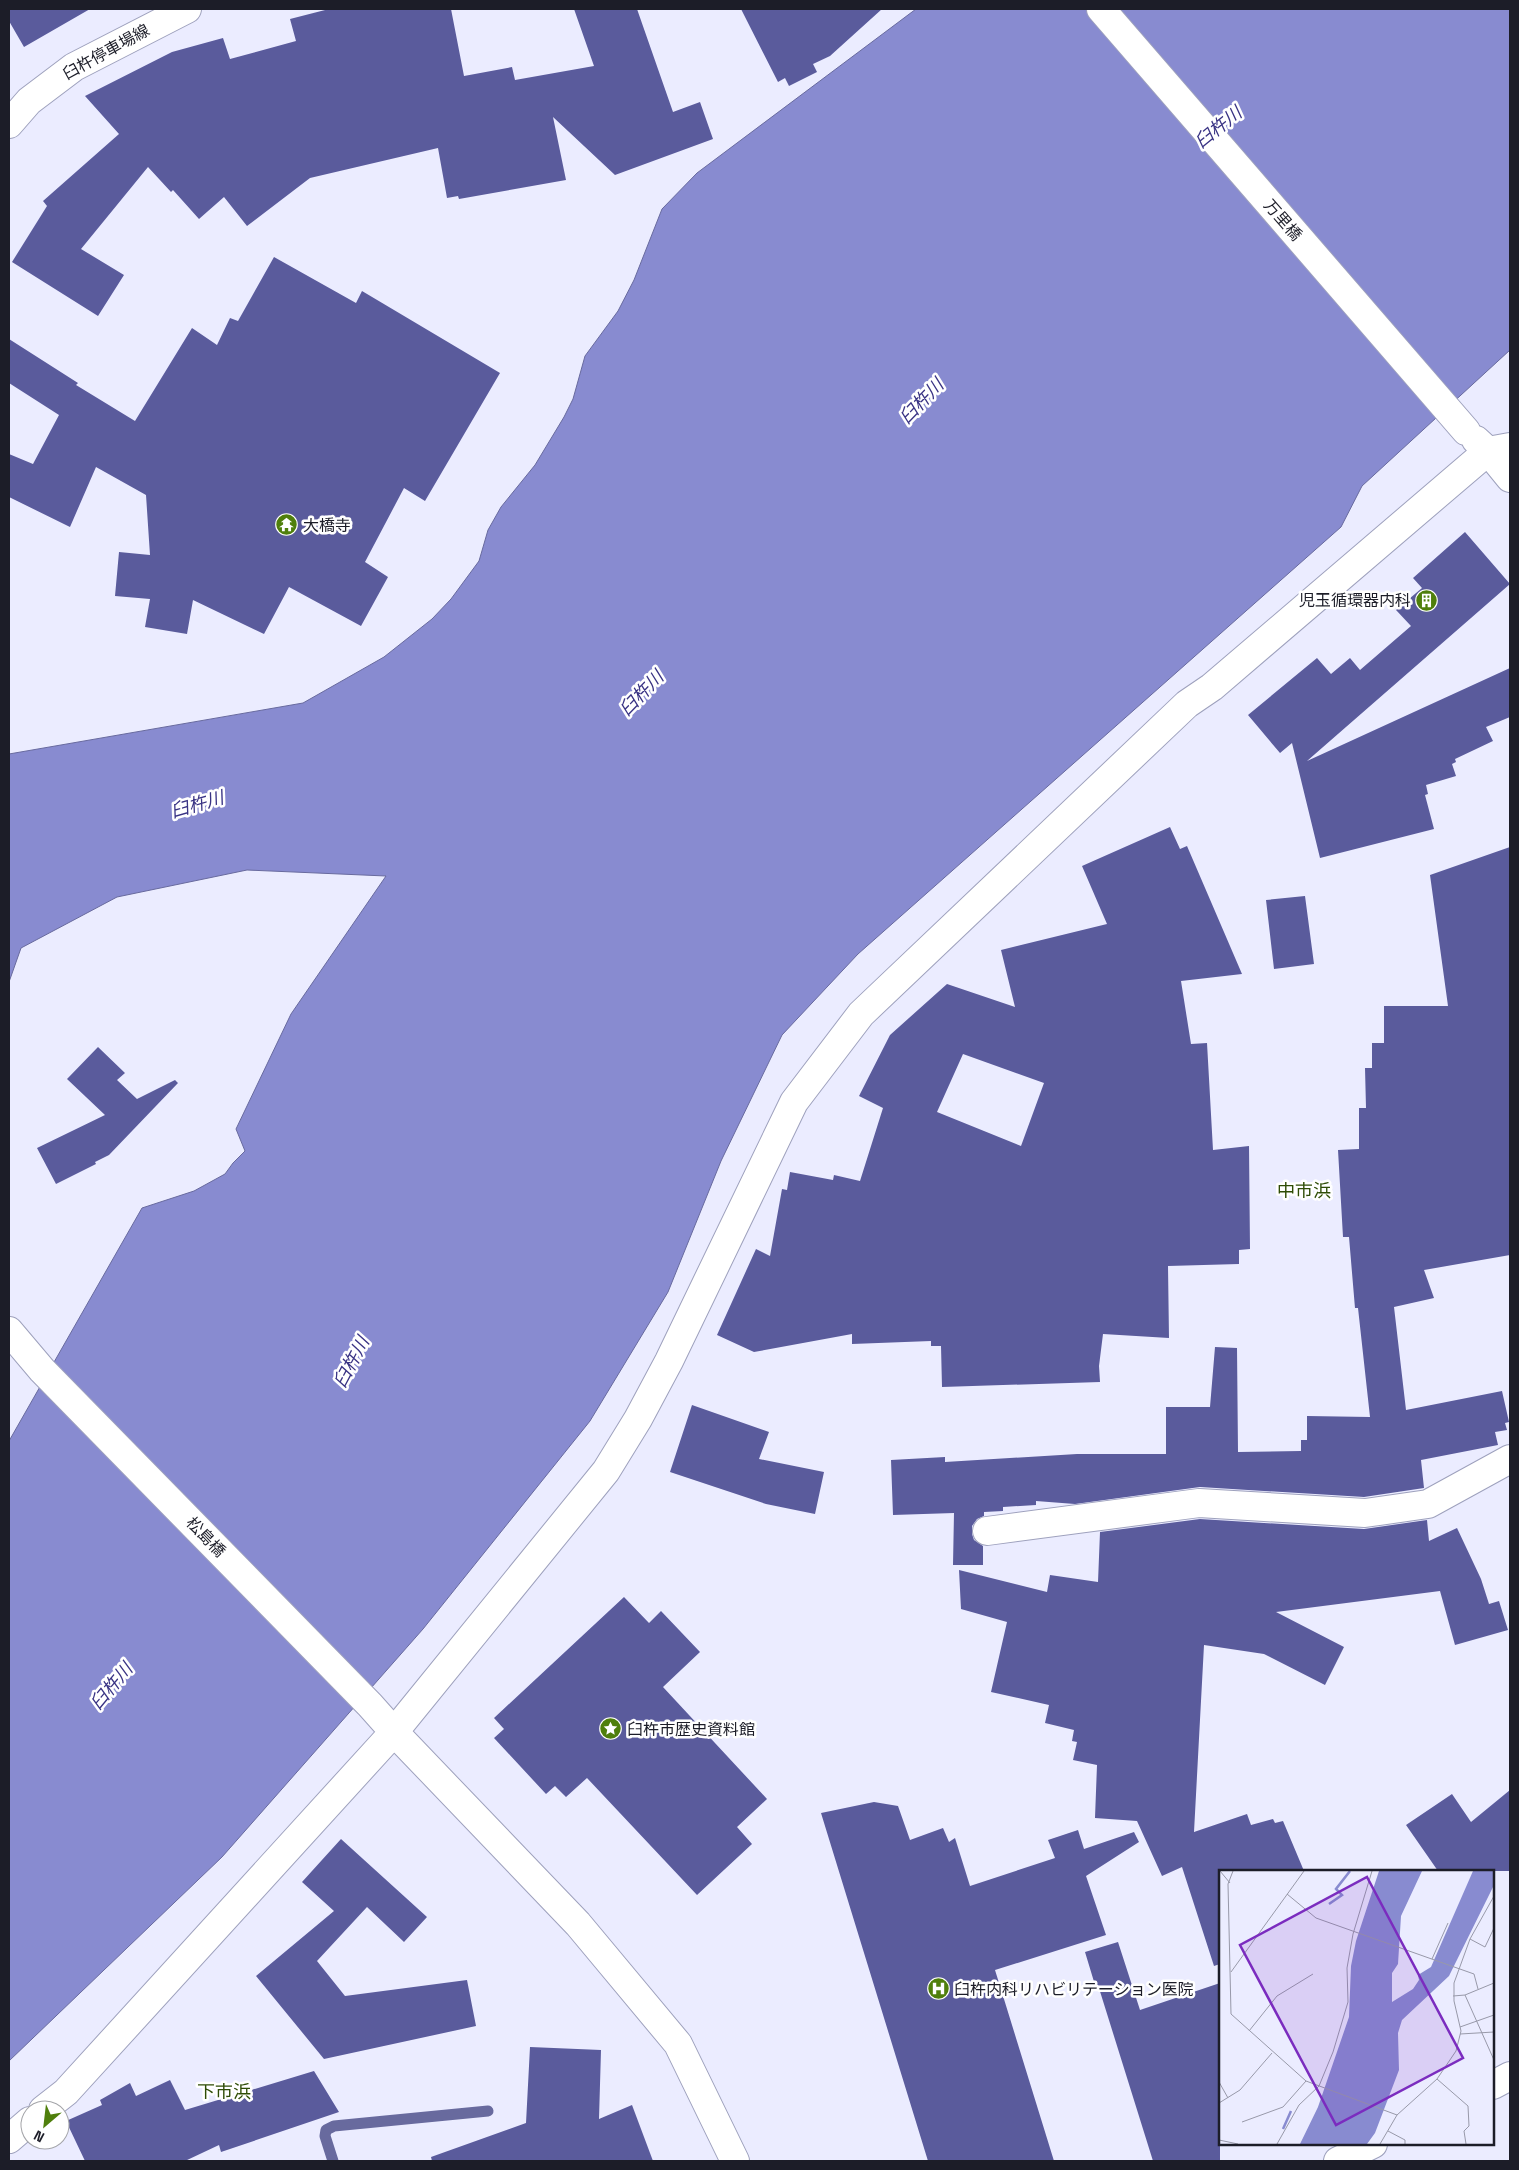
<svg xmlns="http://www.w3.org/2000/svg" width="1519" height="2170" font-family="'Space Grotesk','Noto Sans JP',sans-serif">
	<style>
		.water { fill: #888bd0; stroke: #686a9e }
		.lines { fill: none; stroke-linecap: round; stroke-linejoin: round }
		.stream { stroke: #686a9e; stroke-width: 11 }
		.building { fill: #5a5b9c; fill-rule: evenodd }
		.minor-casing { stroke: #9ea1bd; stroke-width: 30 }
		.tertiary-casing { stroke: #9ea1bd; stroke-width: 30 }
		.primary-casing { stroke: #9ea1bd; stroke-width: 30 }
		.minor { stroke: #fff; stroke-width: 28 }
		.tertiary { stroke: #fff; stroke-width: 28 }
		.primary { stroke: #fff; stroke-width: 28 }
		.labels { text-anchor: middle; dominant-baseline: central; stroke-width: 5; stroke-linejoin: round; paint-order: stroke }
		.street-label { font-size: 16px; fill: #1c1d28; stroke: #fff }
		.poi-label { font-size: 16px; fill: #1c1d28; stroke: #fff; text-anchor: start }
		.water-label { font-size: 18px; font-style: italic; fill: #393384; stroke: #fff }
		.neighbourhood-label { font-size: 18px; fill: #2e4c05; stroke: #fff }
		.inset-river { fill: none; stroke: #888bd0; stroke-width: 2.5 }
		.inset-road { fill: none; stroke: #9899a9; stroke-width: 1 }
		.view { fill: #7b2cbf; fill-opacity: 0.15; stroke: #7b2cbf; stroke-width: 2.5 }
		.inset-edge { fill: none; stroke: #1c1d28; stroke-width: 2.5 }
	</style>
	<rect width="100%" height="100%" fill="#ebecff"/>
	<path class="water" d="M 916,9 L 1510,9 L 1510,350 L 1362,486 L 1341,527 L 858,954 L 782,1035 L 721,1161 L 668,1292 L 590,1421 L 423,1629 L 222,1857 L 9,2061 L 9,1441 L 142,1208 L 194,1191 L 225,1174 L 233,1163 L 245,1151 L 236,1129 L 291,1014 L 386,876 L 247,870 L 117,897 L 21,948 L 9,982 L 9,754 L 303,703 L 384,657 L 432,619 L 451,599 L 479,561 L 488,530 L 501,507 L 535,465 L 564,417 L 573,399 L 585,356 L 618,311 L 634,280 L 662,209 L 697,173 Z"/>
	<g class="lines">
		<path class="stream" d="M 333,2161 L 325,2136 L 326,2130 L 334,2126 L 488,2111"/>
	</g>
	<path class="building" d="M 9,9 L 90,9 L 24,47 L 9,21 Z
		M 329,9 L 451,9 L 464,76 L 512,67 L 515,80 L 594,66 L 574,9 L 637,9 L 673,112 L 700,102 L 713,139 L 615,175 L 553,117 L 566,180 L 459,199 L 458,196 L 447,198 L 438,148 L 310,178 L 247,226 L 224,197 L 199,219 L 173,190 L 171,192 L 148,167 L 81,249 L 124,275 L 98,316 L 12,262 L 47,206 L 43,201 L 119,134 L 85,96 L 172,52 L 223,38 L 230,59 L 296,41 L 290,19 Z
		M 741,9 L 882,9 L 830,56 L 813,64 L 817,72 L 789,86 L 785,78 L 778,82 Z
		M 274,257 L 356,303 L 362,291 L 500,373 L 425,501 L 404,488 L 365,562 L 388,577 L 361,626 L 289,587 L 264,634 L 193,600 L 187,634 L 145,627 L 150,599 L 115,596 L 119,552 L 150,555 L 146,495 L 96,467 L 70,527 L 9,497 L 9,454 L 33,464 L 59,415 L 9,383 L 9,339 L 78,383 L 76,385 L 135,421 L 192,328 L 217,345 L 230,318 L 238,321 Z
		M 1465,532 L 1510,584 L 1307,761 L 1510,668 L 1510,717 L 1486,727 L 1493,741 L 1455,759 L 1456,762 L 1452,764 L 1456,776 L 1426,785 L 1428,794 L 1425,795 L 1434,829 L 1320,858 L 1292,743 L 1280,753 L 1248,715 L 1317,658 L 1331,674 L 1350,658 L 1360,670 L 1411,626 L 1396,610 L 1422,588 L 1413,578 Z
		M 1170,827 L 1180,849 L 1187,846 L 1242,974 L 1181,981 L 1191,1044 L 1207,1043 L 1213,1150 L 1249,1146 L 1250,1249 L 1239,1250 L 1239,1264 L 1168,1266 L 1169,1338 L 1103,1334 L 1099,1366 L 1100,1382 L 942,1387 L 941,1346 L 931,1346 L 931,1341 L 852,1344 L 852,1334 L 754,1352 L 717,1335 L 756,1249 L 770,1256 L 782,1189 L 787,1190 L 790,1172 L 833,1180 L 834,1175 L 860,1181 L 883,1108 L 859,1096 L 890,1035 L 947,984 L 1015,1007 L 1001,950 L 1107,924 L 1082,866 ZM 963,1054 L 1044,1083 L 1021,1146 L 937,1112 Z
		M 1510,847 L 1510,1255 L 1424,1270 L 1434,1298 L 1394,1307 L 1406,1410 L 1502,1391 L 1509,1422 L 1505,1423 L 1507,1430 L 1495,1432 L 1498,1445 L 1421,1460 L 1424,1488 L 1364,1497 L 1200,1487 L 1075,1504 L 1036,1501 L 1036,1505 L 1003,1507 L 1003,1511 L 984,1512 L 984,1516 L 977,1519 L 972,1526 L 972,1534 L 974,1540 L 983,1546 L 983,1565 L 953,1565 L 954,1513 L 893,1515 L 891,1460 L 945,1457 L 945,1462 L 1077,1454 L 1166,1454 L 1166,1407 L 1210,1407 L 1215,1347 L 1237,1348 L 1238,1452 L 1301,1451 L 1301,1440 L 1307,1440 L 1307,1416 L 1370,1417 L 1358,1308 L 1355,1308 L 1349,1237 L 1343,1237 L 1338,1150 L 1359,1149 L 1359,1108 L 1366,1108 L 1365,1068 L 1372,1068 L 1372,1043 L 1384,1043 L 1384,1006 L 1448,1006 L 1430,875 Z
		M 1305,896 L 1314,964 L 1274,969 L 1266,900 Z
		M 98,1047 L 125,1073 L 117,1080 L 137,1099 L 175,1080 L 178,1083 L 109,1155 L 95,1162 L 96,1164 L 56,1184 L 37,1148 L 105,1115 L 67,1079 Z
		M 692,1405 L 769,1432 L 759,1459 L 824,1472 L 815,1514 L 766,1504 L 670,1472 Z
		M 1200,1519 L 1364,1529 L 1427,1520 L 1429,1541 L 1457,1528 L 1481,1579 L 1489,1604 L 1499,1601 L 1508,1630 L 1455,1645 L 1440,1591 L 1276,1612 L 1344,1647 L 1325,1685 L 1264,1654 L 1204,1645 L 1194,1832 L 1247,1814 L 1251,1825 L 1273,1819 L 1275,1823 L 1283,1821 L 1304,1871 L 1220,1871 L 1220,1964 L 1214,1966 L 1182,1867 L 1162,1876 L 1137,1821 L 1095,1818 L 1097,1765 L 1073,1760 L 1077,1742 L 1072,1741 L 1074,1730 L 1045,1723 L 1049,1705 L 991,1692 L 1007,1622 L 961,1609 L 959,1570 L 1047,1592 L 1050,1575 L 1098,1582 L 1100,1532 Z
		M 624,1597 L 649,1623 L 661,1611 L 700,1652 L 663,1687 L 767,1799 L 737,1827 L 752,1844 L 697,1895 L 587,1778 L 566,1797 L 555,1786 L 546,1794 L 494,1738 L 504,1729 L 494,1718 Z
		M 1510,1790 L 1510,1871 L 1438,1871 L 1406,1825 L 1452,1794 L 1471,1822 Z
		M 874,1802 L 898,1806 L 910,1840 L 943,1828 L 949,1842 L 955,1838 L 970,1886 L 1055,1858 L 1048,1840 L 1078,1830 L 1084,1849 L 1134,1832 L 1139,1842 L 1086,1876 L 1106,1935 L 995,1970 L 1054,2161 L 928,2161 L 821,1813 Z
		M 341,1839 L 427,1917 L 404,1942 L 367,1907 L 317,1961 L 345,1996 L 467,1980 L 476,2026 L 324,2059 L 256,1976 L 334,1911 L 302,1882 Z
		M 1118,1942 L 1140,2010 L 1220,1983 L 1220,2161 L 1153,2161 L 1098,1985 L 1095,1985 L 1085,1952 Z
		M 530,2047 L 601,2050 L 599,2119 L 632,2105 L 653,2161 L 432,2161 L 431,2157 L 526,2123 Z
		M 314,2071 L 339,2112 L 221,2152 L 219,2145 L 185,2161 L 85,2161 L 66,2121 L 102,2105 L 100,2100 L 130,2083 L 136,2096 L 170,2080 L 185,2110 Z"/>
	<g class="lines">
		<defs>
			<path id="minor" d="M 1476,440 L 1488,451 L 1510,478
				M 987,1531 L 1199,1503 L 1365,1513 L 1428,1504 L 1510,1459
				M 394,1732 L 606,1471 L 638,1419 L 669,1361 L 794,1102 L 861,1014 L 1187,704 L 1212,687 L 1488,451 L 1510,447"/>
			<path id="tertiary" d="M 1101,9 L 1466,431
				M 9,1331 L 42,1370 L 370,1705 L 394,1732 L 578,1924 L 678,2044 L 735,2161
				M 1493,2085 L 1510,2076
				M 43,2110 L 66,2092 L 394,1732
				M 9,2139 L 30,2121
				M 1338,2161 L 1373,2144"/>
			<path id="primary" d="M 9,124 L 29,101 L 74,67 L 187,9"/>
		</defs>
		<use href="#minor" class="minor-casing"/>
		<use href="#tertiary" class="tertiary-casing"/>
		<use href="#primary" class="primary-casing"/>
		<use href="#minor" class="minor"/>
		<use href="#tertiary" class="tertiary"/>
		<use href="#primary" class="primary"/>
	</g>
	<defs>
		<symbol id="temple-disc" viewBox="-11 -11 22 22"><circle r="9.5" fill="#4f7f0c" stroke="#fff"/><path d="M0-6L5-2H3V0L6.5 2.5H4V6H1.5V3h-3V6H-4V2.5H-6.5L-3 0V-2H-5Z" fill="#fff"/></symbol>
		<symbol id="building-disc" viewBox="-11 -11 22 22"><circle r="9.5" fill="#4f7f0c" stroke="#fff"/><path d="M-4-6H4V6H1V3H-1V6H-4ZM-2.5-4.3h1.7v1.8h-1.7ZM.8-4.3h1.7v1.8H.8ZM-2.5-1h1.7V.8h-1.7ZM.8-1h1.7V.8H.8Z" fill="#fff"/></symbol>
		<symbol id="sight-disc" viewBox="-11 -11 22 22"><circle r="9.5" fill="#4f7f0c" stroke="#fff"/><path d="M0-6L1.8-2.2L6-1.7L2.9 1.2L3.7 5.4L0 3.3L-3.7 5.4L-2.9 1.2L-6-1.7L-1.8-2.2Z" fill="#fff"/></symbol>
		<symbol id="hospital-disc" viewBox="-11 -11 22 22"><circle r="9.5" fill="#4f7f0c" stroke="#fff"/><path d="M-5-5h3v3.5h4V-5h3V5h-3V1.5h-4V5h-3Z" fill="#fff"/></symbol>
	</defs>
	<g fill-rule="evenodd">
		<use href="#temple-disc" x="274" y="512" width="25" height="25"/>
		<use href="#building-disc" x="1414" y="588" width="25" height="25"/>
		<use href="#sight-disc" x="598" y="1716" width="25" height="25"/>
		<use href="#hospital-disc" x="926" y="1976" width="25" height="25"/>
	</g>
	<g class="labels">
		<g class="street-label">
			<text transform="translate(106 52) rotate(-29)">臼杵停車場線</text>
			<text transform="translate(1283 220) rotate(49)">万里橋</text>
			<text transform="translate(206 1537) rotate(46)">松島橋</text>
		</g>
		<g class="poi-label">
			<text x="303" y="525">大橋寺</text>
			<text x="1411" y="600" text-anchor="end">児玉循環器内科</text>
			<text x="627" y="1729">臼杵市歴史資料館</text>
			<text x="954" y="1989">臼杵内科リハビリテーション医院</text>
		</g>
		<g class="water-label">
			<text transform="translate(1218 127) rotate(-39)">臼杵川</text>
			<text transform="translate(921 401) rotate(-46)">臼杵川</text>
			<text transform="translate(641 693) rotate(-46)">臼杵川</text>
			<text transform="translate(197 804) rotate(-16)">臼杵川</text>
			<text transform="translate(351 1362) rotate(-62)">臼杵川</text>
			<text transform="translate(111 1686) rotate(-50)">臼杵川</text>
		</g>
		<g class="neighbourhood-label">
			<text x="1304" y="1190">中市浜</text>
			<text x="224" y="2091">下市浜</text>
		</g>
	</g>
	<g transform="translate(1219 1870)">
		<rect width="275" height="275" fill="#ebecff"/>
		<path d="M 160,1 L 203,1 L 182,46 L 179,94 L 173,103 L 173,132 L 194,119 L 200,110 L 199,105 L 212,97 L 254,1 L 275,1 L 275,15 L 230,106 L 183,150 L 179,163 L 180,200 L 156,263 L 148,274 L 81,274 L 99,237 L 130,147 L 132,96 L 137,71 Z" fill="#888bd0"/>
		<path class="inset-river" d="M 110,34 L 123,25 L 117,19 L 131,1M 64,259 L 72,241"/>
		<path class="inset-road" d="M 1,1 L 11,13M 14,1 L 9,14 L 12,144 L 87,211 L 178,245M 68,24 L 97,48 L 255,104 L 259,119M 251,69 L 266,77 L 275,58M 213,89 L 229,53M 12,102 L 85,1M 246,125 L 275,190M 234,126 L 246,125 L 275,113M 241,157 L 275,145M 30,161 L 58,126 L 94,104M 241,164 L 275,162M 218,209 L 249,236 L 250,256 L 245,261 L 247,274M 0,212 L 9,228M 0,233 L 21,220 L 53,183M 23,252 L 64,237 L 87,211M 169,261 L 186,270 L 186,274M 0,270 L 19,274M 58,274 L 80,235 L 100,216 L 114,182 L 129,132 L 128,98 L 134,64 L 153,1M 161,274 L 178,245 L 218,209 L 237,181 L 242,161 L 235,131 L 235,113 L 251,69 L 275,26"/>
		<path class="view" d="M 148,7 L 244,188 L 117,255 L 21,75 Z"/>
		<rect width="275" height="275" class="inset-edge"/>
	</g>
	<rect width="1519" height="2170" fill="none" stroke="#1c1d28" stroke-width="20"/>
	<g transform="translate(45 2125) rotate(208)"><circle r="24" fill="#ffffff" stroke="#a4a5a9"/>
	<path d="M0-4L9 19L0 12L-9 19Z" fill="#4f7f0c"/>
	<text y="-8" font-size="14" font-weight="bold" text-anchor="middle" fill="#1c1d28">N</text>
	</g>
</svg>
